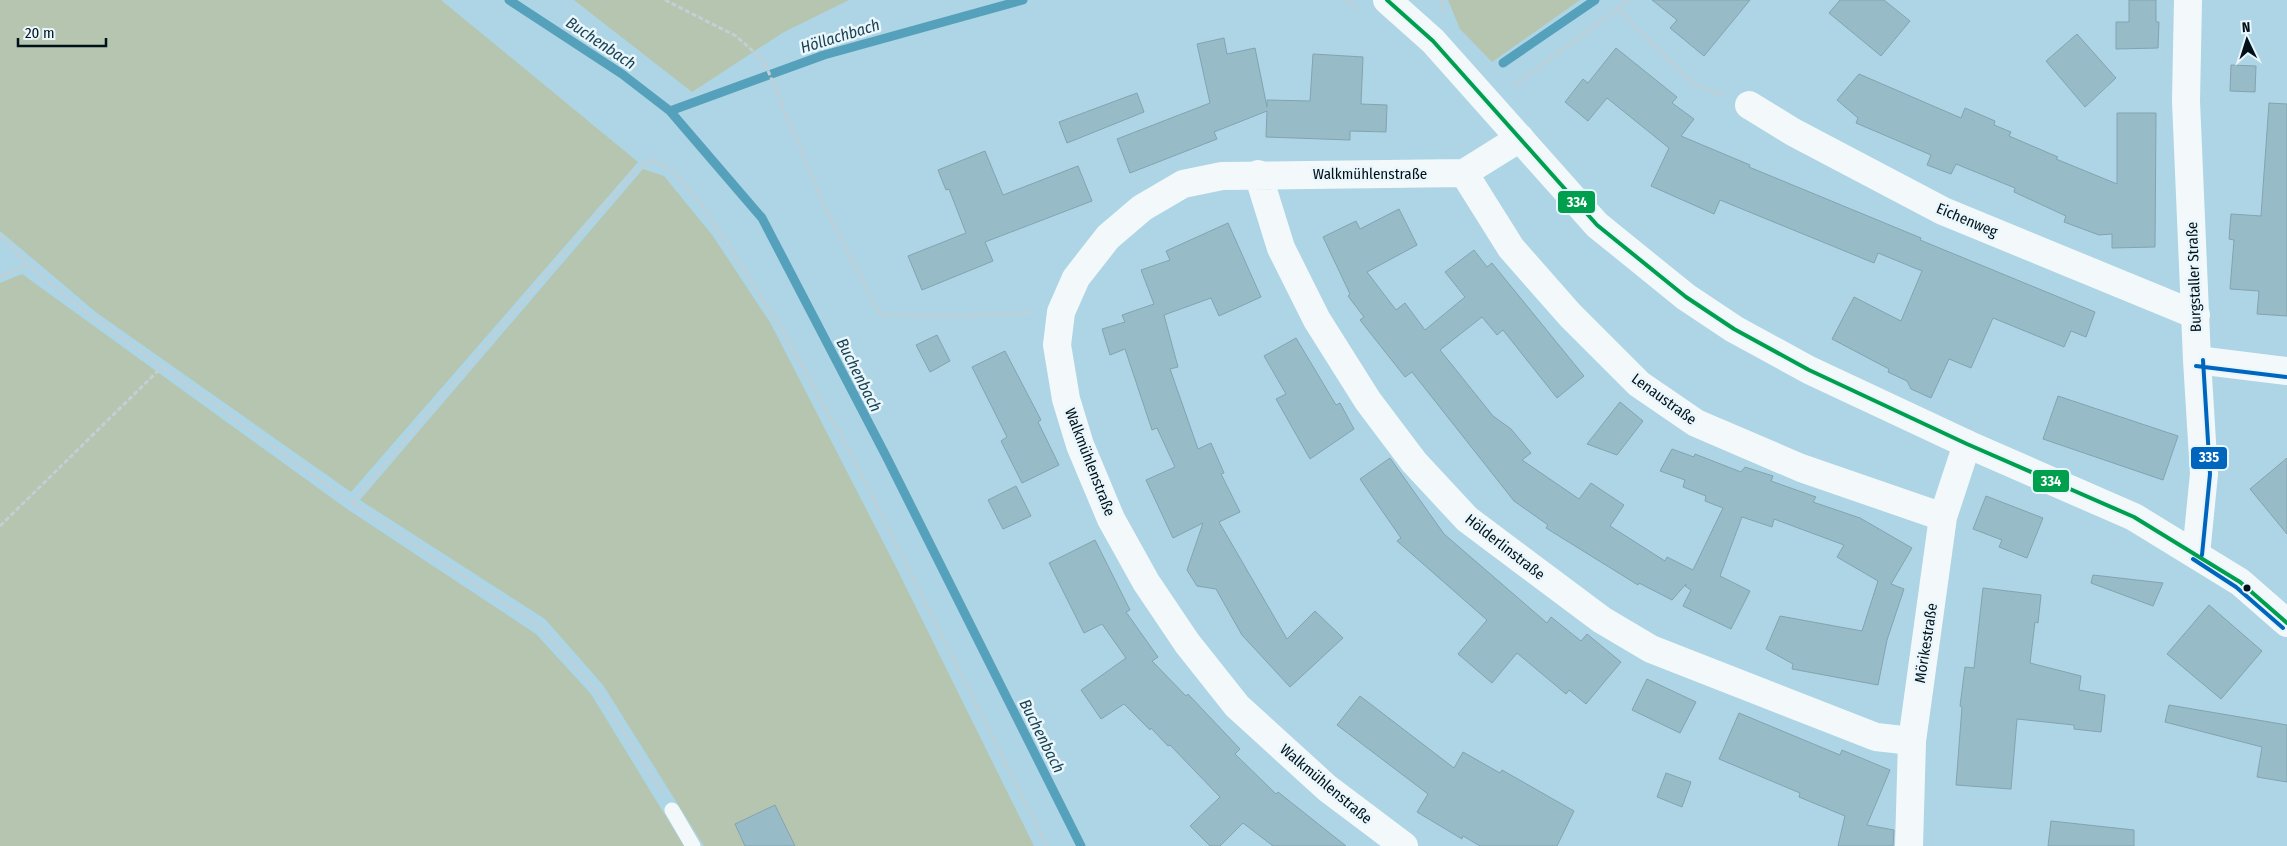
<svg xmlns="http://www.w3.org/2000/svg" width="2287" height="846" font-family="'Fira Sans Condensed',sans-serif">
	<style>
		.green { fill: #b5c5af }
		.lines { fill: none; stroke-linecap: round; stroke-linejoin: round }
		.stream { stroke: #55a0ba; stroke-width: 9 }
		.building { fill: #98bbc8; stroke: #83a3b0 }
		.path { stroke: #c2cfd4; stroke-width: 3; stroke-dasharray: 5 2.5; stroke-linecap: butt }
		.lane { stroke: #f3f9fb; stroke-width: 15 }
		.street { stroke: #f3f9fb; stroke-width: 28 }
		.secondary { stroke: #f3f9fb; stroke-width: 28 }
		.bus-1-casing { stroke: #e9f6fc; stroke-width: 8 }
		.bus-2-casing { stroke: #e9f6fc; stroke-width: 8 }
		.bus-1 { stroke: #009f4e; stroke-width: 4 }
		.bus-2 { stroke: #0065bd; stroke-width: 4 }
		.bus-dot { fill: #001119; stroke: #e9f6fc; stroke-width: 2 }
		.labels { text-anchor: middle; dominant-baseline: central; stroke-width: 5; stroke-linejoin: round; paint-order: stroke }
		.street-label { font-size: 15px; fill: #001119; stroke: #e9f6fc }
		.water-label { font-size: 16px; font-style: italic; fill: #1c4251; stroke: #e9f6fc }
		.line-badge { stroke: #e9f6fc; stroke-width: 2 }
		.badge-label { font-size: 14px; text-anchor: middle; font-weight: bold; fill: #fff }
	</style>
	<rect width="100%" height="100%" fill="#add5e5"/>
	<path class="green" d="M 0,0 L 441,0 L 638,162 L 351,492 L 97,313 L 0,231 Z
		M 574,0 L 849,0 L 784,32 L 692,92 Z
		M 1448,0 L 1580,0 L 1492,62 L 1460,29 Z
		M 643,169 L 664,176 L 713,236 L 771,324 L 897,569 L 1034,846 L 704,846 L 603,685 L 545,619 L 360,500 Z
		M 22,274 L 347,509 L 536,634 L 591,694 L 684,846 L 0,846 L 0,283 Z"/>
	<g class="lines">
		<path class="stream" d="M 509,0 L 622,74 L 670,111 L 762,218 L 886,456 L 1081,846
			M 1503,63 L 1595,0
			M 670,111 L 824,55 L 1023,0"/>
	</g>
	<path class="building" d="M 1652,0 L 1750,0 L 1704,56 L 1670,28 L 1677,20 Z
		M 1840,0 L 1884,0 L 1910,21 L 1881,56 L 1829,13 Z
		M 2129,0 L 2156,0 L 2156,22 L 2159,22 L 2158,48 L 2116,49 L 2116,22 L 2129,22 Z
		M 2077,34 L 2116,78 L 2085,107 L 2046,61 Z
		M 1224,38 L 1227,54 L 1255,48 L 1267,107 L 1267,100 L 1310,101 L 1313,54 L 1363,57 L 1361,104 L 1387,105 L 1386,132 L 1350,131 L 1350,140 L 1266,137 L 1267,111 L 1214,132 L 1217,139 L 1130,173 L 1117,139 L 1210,103 L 1197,44 Z
		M 1616,48 L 1677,97 L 1672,103 L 1694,119 L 1681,136 L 1750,165 L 1749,167 L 1921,238 L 1920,240 L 2095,312 L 2086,337 L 2071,331 L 2064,347 L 1993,318 L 1971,368 L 1949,359 L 1931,398 L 1911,389 L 1907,381 L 1888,372 L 1889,369 L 1832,339 L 1854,297 L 1901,321 L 1922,271 L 1878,253 L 1874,263 L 1720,200 L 1714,214 L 1651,186 L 1669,148 L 1607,98 L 1588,121 L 1565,102 L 1583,79 L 1588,83 Z
		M 2231,65 L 2256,66 L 2255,92 L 2230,91 Z
		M 1859,74 L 1961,118 L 1965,108 L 1995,121 L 1994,125 L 2011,132 L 2009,136 L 2058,157 L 2056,159 L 2117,184 L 2117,113 L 2156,113 L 2155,247 L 2112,248 L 2112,234 L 2099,235 L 2064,222 L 2066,216 L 2014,192 L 2015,188 L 1956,164 L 1951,174 L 1927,165 L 1931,155 L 1856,123 L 1858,118 L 1837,100 Z
		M 1137,93 L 1144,112 L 1067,143 L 1059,122 Z
		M 2269,103 L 2287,104 L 2287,316 L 2257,314 L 2259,291 L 2230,289 L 2234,240 L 2229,239 L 2231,214 L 2261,216 Z
		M 985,151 L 1003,195 L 1078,166 L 1092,201 L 985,242 L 993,261 L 922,290 L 908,256 L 966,233 L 949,189 L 946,190 L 938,170 Z
		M 1399,209 L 1417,245 L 1367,272 L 1396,310 L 1405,303 L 1425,330 L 1465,297 L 1445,272 L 1474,250 L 1487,267 L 1492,263 L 1584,376 L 1557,398 L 1503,330 L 1497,335 L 1482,317 L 1440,350 L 1493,416 L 1511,429 L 1531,453 L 1522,460 L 1579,499 L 1591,483 L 1624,505 L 1610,526 L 1665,561 L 1667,557 L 1693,570 L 1723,508 L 1705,501 L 1706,496 L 1683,487 L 1685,480 L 1660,471 L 1672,449 L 1694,457 L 1695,454 L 1741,472 L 1745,467 L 1773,476 L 1771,481 L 1816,497 L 1813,502 L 1860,518 L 1912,548 L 1891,584 L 1904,589 L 1887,640 L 1878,685 L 1792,669 L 1793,664 L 1766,649 L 1780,616 L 1862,631 L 1878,581 L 1837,557 L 1844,545 L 1774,519 L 1772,527 L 1742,517 L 1720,576 L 1750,591 L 1731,629 L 1683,606 L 1691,590 L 1685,586 L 1686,584 L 1672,600 L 1639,583 L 1638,585 L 1546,528 L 1548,525 L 1514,501 L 1412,372 L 1405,377 L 1360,320 L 1364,317 L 1348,296 L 1350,294 L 1323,237 L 1356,221 L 1360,229 Z
		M 1228,223 L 1261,297 L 1219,316 L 1211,298 L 1164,315 L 1178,367 L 1170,369 L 1198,449 L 1211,443 L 1224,473 L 1221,474 L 1240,512 L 1219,522 L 1287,639 L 1315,611 L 1343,638 L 1290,687 L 1242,635 L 1216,589 L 1197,586 L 1187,570 L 1203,523 L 1173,538 L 1146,480 L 1175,467 L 1157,428 L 1152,430 L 1125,349 L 1110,355 L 1102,329 L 1125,322 L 1122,315 L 1154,304 L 1141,270 L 1170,260 L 1166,251 Z
		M 937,335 L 950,361 L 930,372 L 916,345 Z
		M 1296,338 L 1336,405 L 1340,403 L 1354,429 L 1310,459 L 1276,399 L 1286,394 L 1264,356 Z
		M 1005,351 L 1041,420 L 1038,422 L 1059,465 L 1022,483 L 1001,441 L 1007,437 L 972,367 Z
		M 2058,396 L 2178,436 L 2163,480 L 2043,439 Z
		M 1620,402 L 1643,421 L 1617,455 L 1587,444 Z
		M 1390,458 L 1444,534 L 1547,623 L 1551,617 L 1581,641 L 1587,634 L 1621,662 L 1586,704 L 1569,690 L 1566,694 L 1517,653 L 1492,683 L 1458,654 L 1487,620 L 1397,541 L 1401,538 L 1360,479 Z
		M 2287,458 L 2287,534 L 2250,489 Z
		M 1016,486 L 1031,516 L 1003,529 L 988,500 Z
		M 1986,496 L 2043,518 L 2027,558 L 1999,547 L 2002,540 L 1973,529 Z
		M 1095,540 L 1130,610 L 1126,612 L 1158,657 L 1152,661 L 1186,696 L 1188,694 L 1240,749 L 1235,754 L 1276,794 L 1278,792 L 1346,846 L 1273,846 L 1243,823 L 1220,846 L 1210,846 L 1190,826 L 1220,797 L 1170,745 L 1168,746 L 1151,728 L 1150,730 L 1124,704 L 1101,719 L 1081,690 L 1126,658 L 1102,624 L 1084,633 L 1049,563 Z
		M 2093,575 L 2163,583 L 2153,606 L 2091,583 Z
		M 1983,588 L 2041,595 L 2038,623 L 2035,622 L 2030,663 L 2081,676 L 2079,690 L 2105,695 L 2101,732 L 2074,729 L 2074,725 L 2017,719 L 2011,789 L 1956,785 L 1962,707 L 1960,706 L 1965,667 L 1974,668 Z
		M 2209,605 L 2262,651 L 2221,699 L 2167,654 Z
		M 1647,679 L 1696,702 L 1680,733 L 1632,710 Z
		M 1360,696 L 1454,768 L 1463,752 L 1500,773 L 1502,770 L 1574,811 L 1557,846 L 1480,846 L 1463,836 L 1462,839 L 1417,812 L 1428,794 L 1337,725 Z
		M 2169,705 L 2287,725 L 2287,782 L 2257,777 L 2262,747 L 2165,722 Z
		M 1739,713 L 1840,755 L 1842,750 L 1890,770 L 1867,825 L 1894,830 L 1893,846 L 1838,846 L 1845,816 L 1799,797 L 1800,793 L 1719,759 Z
		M 1666,773 L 1691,782 L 1682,807 L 1657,797 Z
		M 775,805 L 795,846 L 745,846 L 735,824 Z
		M 2051,821 L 2134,830 L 2134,846 L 2048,846 Z"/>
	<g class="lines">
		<path class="path" d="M 665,0 L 736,36 L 764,61 L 823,203 L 880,315 L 961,316 L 1032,313
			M 1346,0 L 1359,10
			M 1442,0 L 1442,12
			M 1617,9 L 1693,84 L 1723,95
			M 1512,87 L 1629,0
			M 0,235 L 28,265 L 91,316 L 352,503 L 538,625 L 596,689 L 662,792
			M 0,277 L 28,265
			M 352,503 L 633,172 L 652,159 L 676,174 L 705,209 L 782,329 L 855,462 L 1047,846
			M 0,526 L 162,367"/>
		<path class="lane" d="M 672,810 L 693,846"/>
		<path class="street" d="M 2188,0 L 2186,101 L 2197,360 L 2204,474 L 2196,554
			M 1749,105 L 1793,132 L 1943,211 L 2196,315
			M 1464,173 L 1511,248 L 1570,315 L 1639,384 L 1696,423 L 1801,468 L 1943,517
			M 1258,174 L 1281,248 L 1317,320 L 1368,401 L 1414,462 L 1467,519 L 1602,620 L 1651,649 L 1876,737 L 1912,741
			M 2197,360 L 2287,371
			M 1404,846 L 1327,788 L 1237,706 L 1187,643 L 1146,582 L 1111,519 L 1080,445 L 1066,399 L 1057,345 L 1061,312 L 1076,278 L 1108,237 L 1142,208 L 1183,184 L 1222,176 L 1464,173 L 1520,138
			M 1909,846 L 1912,741 L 1943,517 L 1967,444"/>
		<path class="secondary" d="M 1387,0 L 1433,41 L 1597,225 L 1686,297 L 1734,329 L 1809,370 L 1967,444 L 2134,517 L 2240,582 L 2287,623"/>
		<defs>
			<path id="bus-1" d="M 1387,0 L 1433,41 L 1597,225 L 1686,297 L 1734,329 L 1809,370 L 1967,444 L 2134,517 L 2240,582 L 2287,623"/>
			<path id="bus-2" d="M 2196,366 L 2286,377
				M 2202,555 L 2210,474 L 2203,360
				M 2193,559 L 2236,587 L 2283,628"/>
		</defs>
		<use href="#bus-1" class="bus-1-casing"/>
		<use href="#bus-2" class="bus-2-casing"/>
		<use href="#bus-1" class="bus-1"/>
		<use href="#bus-2" class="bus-2"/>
	</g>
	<circle class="bus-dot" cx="2247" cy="588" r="4.5"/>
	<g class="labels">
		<g class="street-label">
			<text x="1370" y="174">Walkmühlenstraße</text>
			<text transform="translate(1967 220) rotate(23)">Eichenweg</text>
			<text transform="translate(2194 277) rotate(-92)">Burgstaller Straße</text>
			<text transform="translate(1664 399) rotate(36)">Lenaustraße</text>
			<text transform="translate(1090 462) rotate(69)">Walkmühlenstraße</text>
			<text transform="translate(1505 547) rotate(38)">Hölderlinstraße</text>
			<text transform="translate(1926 643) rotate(-81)">Mörikestraße</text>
			<text transform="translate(1326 784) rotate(40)">Walkmühlenstraße</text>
		</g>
		<g class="water-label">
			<text transform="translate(840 36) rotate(-17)">Höllachbach</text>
			<text transform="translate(601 43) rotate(34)">Buchenbach</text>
			<text transform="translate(859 375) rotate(63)">Buchenbach</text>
			<text transform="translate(1042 736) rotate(63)">Buchenbach</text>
		</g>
	</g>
	<g class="line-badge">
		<rect x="1557" y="190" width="39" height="24" rx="5" fill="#009f4e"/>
		<rect x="2190" y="446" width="38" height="24" rx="5" fill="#0065bd"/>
		<rect x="2032" y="469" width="38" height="24" rx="5" fill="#009f4e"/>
	</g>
	<g class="badge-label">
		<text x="1577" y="207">334</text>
		<text x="2209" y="462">335</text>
		<text x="2051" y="486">334</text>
	</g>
	<g transform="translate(2247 40) rotate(356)" stroke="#e9f6fc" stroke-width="4" paint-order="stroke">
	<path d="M0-4L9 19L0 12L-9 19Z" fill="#001119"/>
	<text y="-8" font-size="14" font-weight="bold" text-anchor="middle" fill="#001119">N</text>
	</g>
	<path d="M18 38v8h88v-8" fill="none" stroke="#001119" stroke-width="2.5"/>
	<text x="25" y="38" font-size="15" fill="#001119" stroke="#e9f6fc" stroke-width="4" paint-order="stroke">20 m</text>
</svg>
